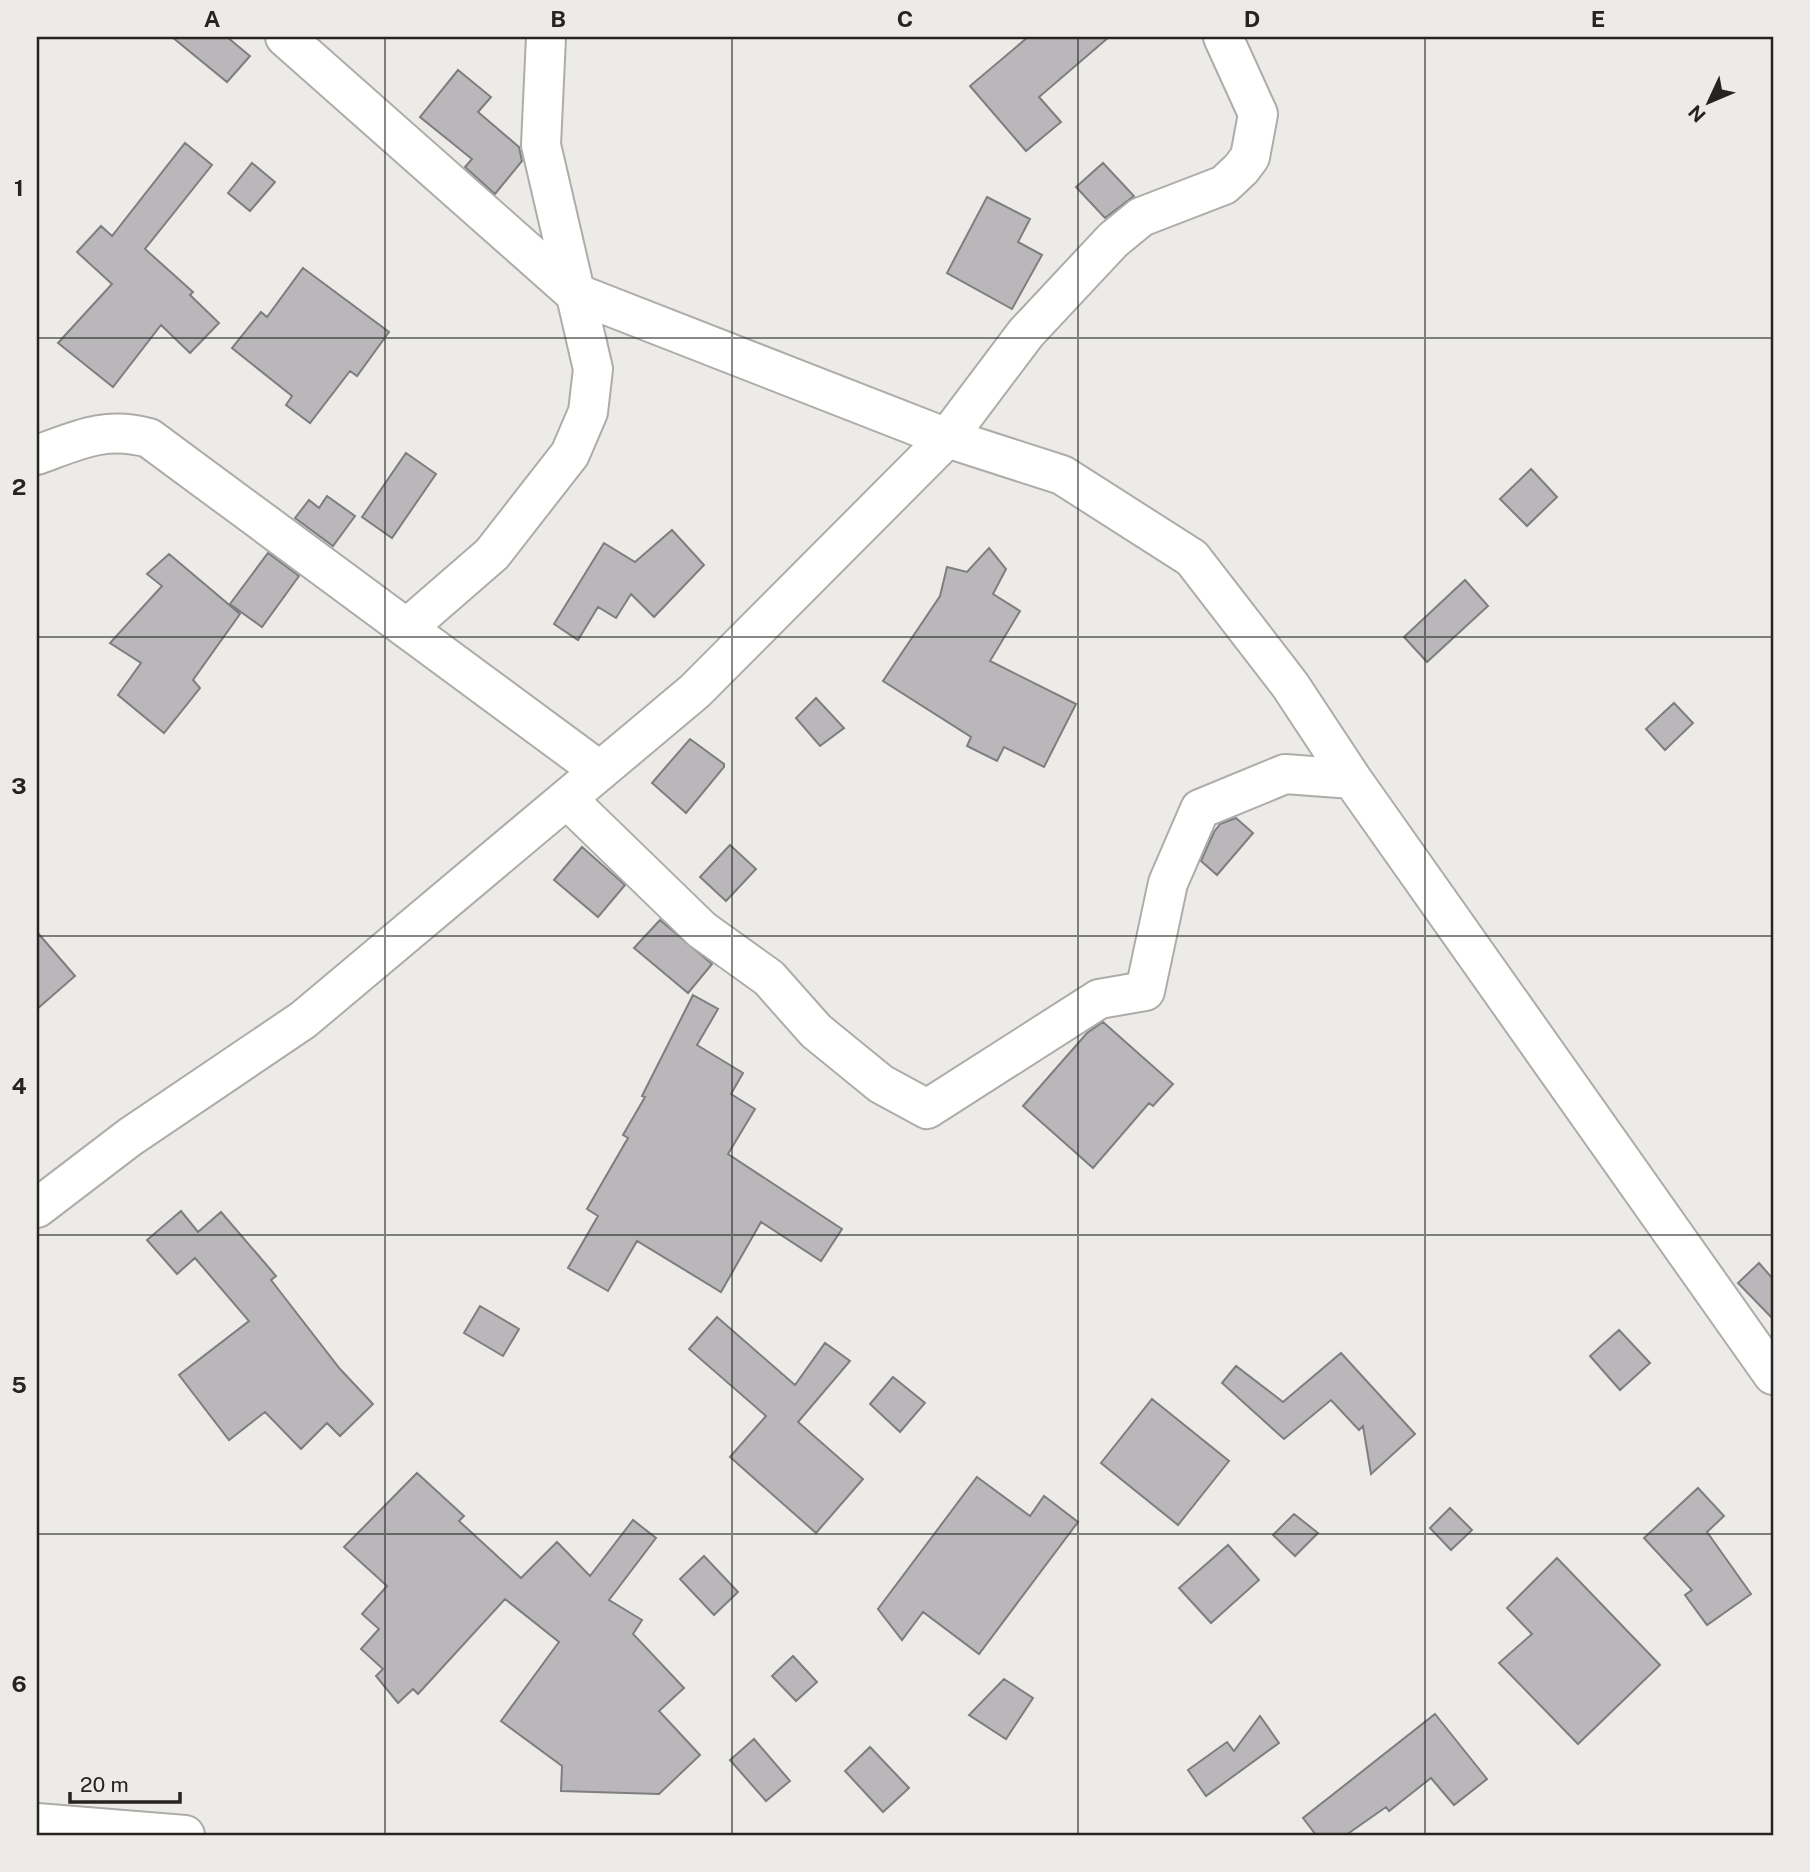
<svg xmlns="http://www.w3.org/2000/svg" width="1810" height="1872" font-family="'Public Sans',sans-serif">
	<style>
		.building { fill: #b9b7ba; stroke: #7e7d7f; stroke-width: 2 }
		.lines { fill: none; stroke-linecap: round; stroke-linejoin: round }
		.street-casing { stroke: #adaca9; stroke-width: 42 }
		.street { stroke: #fff; stroke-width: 38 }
		.grid { fill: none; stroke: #252423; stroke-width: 2; stroke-opacity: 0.55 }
		.neatline { fill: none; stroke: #252423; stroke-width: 2.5 }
		.grid-label { font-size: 23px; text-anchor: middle; font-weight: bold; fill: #252423 }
	</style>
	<rect width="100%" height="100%" fill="#ecebe8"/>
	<path class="building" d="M 172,37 L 227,37 L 250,56 L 227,82 Z
		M 1028,37 L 1109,37 L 1039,97 L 1061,122 L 1026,151 L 970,86 Z
		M 458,70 L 491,97 L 478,112 L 519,147 L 522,161 L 495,194 L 465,167 L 472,159 L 420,117 Z
		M 185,143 L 212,165 L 145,249 L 193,292 L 190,295 L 219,323 L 190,353 L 161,325 L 113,387 L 58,343 L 112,284 L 77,252 L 101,226 L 112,236 Z
		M 252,163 L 275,182 L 250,211 L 228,193 Z
		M 1103,163 L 1134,196 L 1105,218 L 1076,187 Z
		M 987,197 L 1030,219 L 1018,242 L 1042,255 L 1012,309 L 947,273 Z
		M 303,268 L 389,332 L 357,376 L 350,371 L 310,423 L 286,405 L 292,396 L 232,348 L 261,312 L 267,317 Z
		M 406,453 L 436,474 L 392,538 L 362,517 Z
		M 1531,469 L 1557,497 L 1527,526 L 1500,499 Z
		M 327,496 L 355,516 L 333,546 L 295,518 L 309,500 L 319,508 Z
		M 672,530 L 704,565 L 654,617 L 631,594 L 616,618 L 598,607 L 578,640 L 554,624 L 604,543 L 635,562 Z
		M 989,548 L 1006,569 L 993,594 L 1020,611 L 990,661 L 1076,704 L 1044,767 L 1004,747 L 997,761 L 967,746 L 971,737 L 883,681 L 940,596 L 947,567 L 967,572 Z
		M 268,553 L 299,576 L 262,627 L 230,604 Z
		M 169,554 L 240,614 L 193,680 L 200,688 L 164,733 L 118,695 L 141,663 L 110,643 L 162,586 L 147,574 Z
		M 1465,580 L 1488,606 L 1427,662 L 1404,637 Z
		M 816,698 L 844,728 L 820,746 L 796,718 Z
		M 1674,703 L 1693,723 L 1665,750 L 1646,729 Z
		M 690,739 L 724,764 L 724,767 L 686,813 L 652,783 Z
		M 1236,818 L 1253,833 L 1217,875 L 1201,861 L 1214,832 L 1220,824 Z
		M 730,845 L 756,869 L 726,901 L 700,877 Z
		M 582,847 L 625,885 L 598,917 L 554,880 Z
		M 660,920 L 712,964 L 688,993 L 634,948 Z
		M 37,932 L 75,976 L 37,1009 Z
		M 693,995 L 718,1009 L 697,1045 L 743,1073 L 731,1094 L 755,1109 L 728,1154 L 842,1229 L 821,1261 L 761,1222 L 721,1292 L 637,1241 L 608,1291 L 568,1268 L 598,1216 L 587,1209 L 628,1138 L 623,1135 L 645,1097 L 642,1096 Z
		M 1103,1022 L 1173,1084 L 1153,1106 L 1149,1103 L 1093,1168 L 1023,1106 L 1087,1033 Z
		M 181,1211 L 198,1232 L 221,1212 L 276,1276 L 271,1280 L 340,1369 L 373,1404 L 340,1436 L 327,1423 L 301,1449 L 265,1412 L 229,1440 L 179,1375 L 249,1321 L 195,1258 L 177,1274 L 147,1240 Z
		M 1759,1263 L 1773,1279 L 1773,1319 L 1738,1283 Z
		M 480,1306 L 519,1329 L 503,1356 L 464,1333 Z
		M 717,1317 L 795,1385 L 825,1343 L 850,1361 L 798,1422 L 863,1479 L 816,1533 L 730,1457 L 766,1416 L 689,1349 Z
		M 1619,1330 L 1650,1363 L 1620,1390 L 1590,1356 Z
		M 1341,1353 L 1415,1434 L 1371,1474 L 1363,1426 L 1359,1430 L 1331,1400 L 1284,1439 L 1222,1383 L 1236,1366 L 1283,1402 Z
		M 893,1377 L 925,1403 L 900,1432 L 870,1404 Z
		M 1152,1399 L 1229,1461 L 1178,1525 L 1101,1463 Z
		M 417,1473 L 464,1516 L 459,1521 L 521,1578 L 557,1542 L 590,1576 L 633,1520 L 656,1538 L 609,1600 L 642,1620 L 633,1634 L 684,1688 L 659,1711 L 700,1755 L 659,1794 L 561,1791 L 562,1766 L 501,1721 L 559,1642 L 505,1599 L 418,1694 L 413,1689 L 398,1703 L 376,1676 L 383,1669 L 361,1649 L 379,1629 L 362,1614 L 387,1586 L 344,1547 Z
		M 977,1477 L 1030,1516 L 1044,1496 L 1078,1522 L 979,1654 L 923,1612 L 902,1640 L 878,1609 Z
		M 1698,1488 L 1724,1516 L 1707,1532 L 1751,1594 L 1707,1625 L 1685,1595 L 1692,1590 L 1644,1538 Z
		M 1450,1508 L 1472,1530 L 1451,1550 L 1430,1528 Z
		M 1294,1514 L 1318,1533 L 1295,1556 L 1273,1535 Z
		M 1228,1545 L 1259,1580 L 1211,1623 L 1179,1588 Z
		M 704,1556 L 738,1592 L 714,1615 L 680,1579 Z
		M 1557,1558 L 1660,1665 L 1578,1744 L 1499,1663 L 1532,1634 L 1507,1608 Z
		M 793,1656 L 817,1682 L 796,1701 L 772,1676 Z
		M 1004,1679 L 1033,1698 L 1006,1739 L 969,1715 Z
		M 1435,1714 L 1487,1779 L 1454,1805 L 1431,1778 L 1389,1811 L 1386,1807 L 1346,1835 L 1316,1835 L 1303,1818 Z
		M 1260,1716 L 1279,1743 L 1206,1796 L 1188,1770 L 1227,1742 L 1234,1751 Z
		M 754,1739 L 790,1781 L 766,1801 L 730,1760 Z
		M 870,1747 L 909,1788 L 883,1812 L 845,1771 Z"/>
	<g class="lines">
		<defs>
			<path id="street" d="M 285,37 L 573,292 L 947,438 L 1062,475 L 1192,558 L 1290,685 L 1352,779 L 1773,1375
				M 37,455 C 78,440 105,426 149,438 L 600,771
				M 408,627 L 492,554 L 570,454 L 588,412 L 593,369 L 541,145 L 546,37
				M 567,799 L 702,930 L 769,978 L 816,1031 L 881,1084 L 927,1109 L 1099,999 L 1145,991 L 1168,883 L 1200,809 L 1285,774 L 1352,779
				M 37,1208 L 130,1137 L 303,1020 L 695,691 L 947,438 L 1026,333 L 1113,240 L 1141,217 L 1224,185 L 1241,169 L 1250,157 L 1258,114 L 1223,37
				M 37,1823 L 185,1835"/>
		</defs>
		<use href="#street" class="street-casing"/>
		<use href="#street" class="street"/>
	</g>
	<path class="grid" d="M 385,37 L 385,1835M 732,37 L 732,1835M 1078,37 L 1078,1835M 1425,37 L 1425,1835M 37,338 L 1773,338M 37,637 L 1773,637M 37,936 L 1773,936M 37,1235 L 1773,1235M 37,1534 L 1773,1534"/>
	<rect width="1810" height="1872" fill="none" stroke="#ecebe8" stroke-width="77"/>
	<g transform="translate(1709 102) rotate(226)" stroke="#ecebe8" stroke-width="5" paint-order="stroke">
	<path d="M0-5L12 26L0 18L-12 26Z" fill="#252423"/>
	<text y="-10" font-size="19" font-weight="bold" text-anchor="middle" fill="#252423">N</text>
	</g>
	<path d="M70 1792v10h110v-10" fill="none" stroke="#252423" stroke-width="3.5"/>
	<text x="80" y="1792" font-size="21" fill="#252423" stroke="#ecebe8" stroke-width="5" paint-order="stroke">20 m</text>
	<rect x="38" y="38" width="1734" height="1796" class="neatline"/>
	<g class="grid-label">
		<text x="212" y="27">A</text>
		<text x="558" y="27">B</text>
		<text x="905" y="27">C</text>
		<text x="1252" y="27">D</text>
		<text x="1598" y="27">E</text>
		<text x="19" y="196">1</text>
		<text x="19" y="495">2</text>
		<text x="19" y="794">3</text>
		<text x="19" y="1094">4</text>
		<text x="19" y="1393">5</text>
		<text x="19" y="1692">6</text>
	</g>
</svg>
